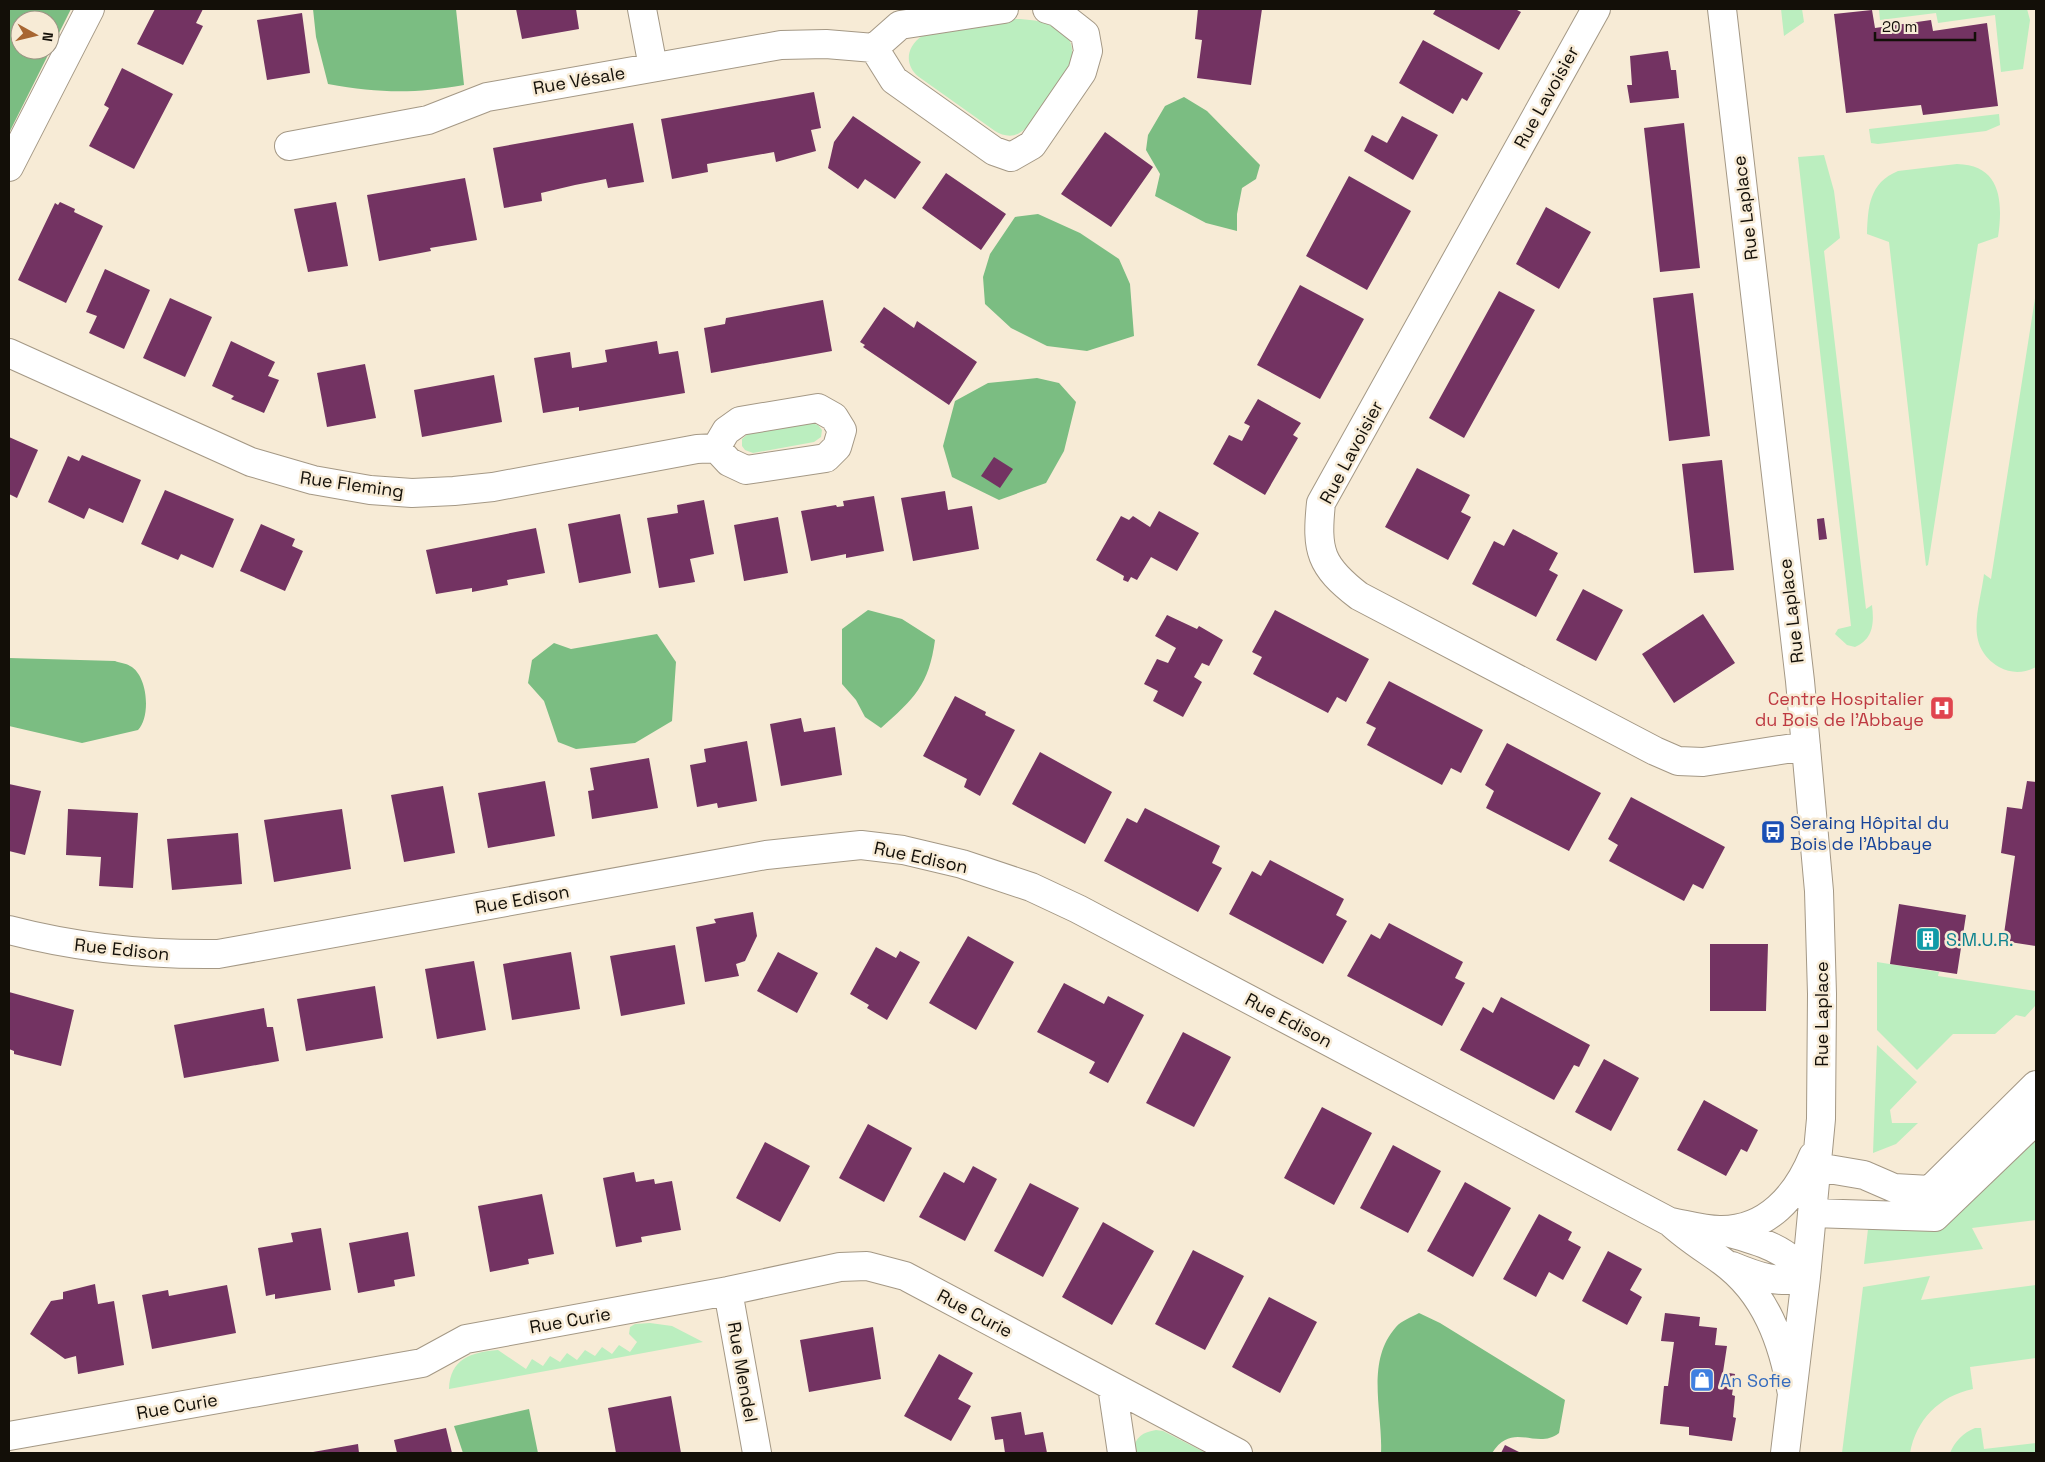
<svg xmlns="http://www.w3.org/2000/svg" width="2045" height="1462" font-family="'Space Grotesk',sans-serif">
	<style>
		.green { fill: #bbeebf }
		.forest { fill: #7bbd82; fill-rule: evenodd }
		.building { fill: #733362 }
		.lines { fill: none; stroke-linecap: round; stroke-linejoin: round }
		.minor-casing { stroke: #a49885; stroke-width: 30 }
		.minor { stroke: #fff; stroke-width: 28 }
		.labels { text-anchor: middle; dominant-baseline: central; stroke-width: 5; stroke-linejoin: round; paint-order: stroke }
		.street-label { font-size: 18px; fill: #130f08; stroke: #f7ebd6 }
		.health-label { font-size: 18px; fill: #be3a42; stroke: #f7ebd6; text-anchor: end }
		.transit-label { font-size: 18px; fill: #164399; stroke: #f7ebd6; text-anchor: start }
		.culture-label { font-size: 18px; fill: #0d838f; stroke: #f7ebd6; text-anchor: start }
		.shop-label { font-size: 18px; fill: #366cbe; stroke: #f7ebd6; text-anchor: start }
	</style>
	<rect width="100%" height="100%" fill="#f7ebd6"/>
	<path class="green" d="M 1781,9 L 1802,9 L 1804,22 L 1784,36 Z
		M 1879,9 L 2027,9 L 2030,20 L 2023,69 L 2001,72 L 1995,15 L 1938,23 L 1936,13 L 1880,20 Z
		M 1015,19 C 1042,19 1082,28 1070,64 C 1060,80 1035,124 1021,132 C 1013,138 1003,136 995,131 L 919,77 C 904,65 906,47 922,36 Z
		M 1999,114 L 2000,125 L 1986,131 L 1878,144 L 1871,143 L 1869,129 Z
		M 1824,155 L 1834,191 L 1840,238 L 1824,251 L 1866,609 L 1872,605 C 1874,622 1874,639 1855,647 L 1847,645 L 1835,634 L 1838,629 L 1851,626 L 1798,157 Z
		M 1957,164 C 2002,165 2003,203 1998,237 L 1978,244 L 1928,565 L 1926,566 L 1889,242 L 1867,234 C 1868,207 1869,183 1898,171 Z
		M 2036,292 L 2036,667 C 2024,673 2012,674 1999,667 C 1963,645 1980,608 1984,574 L 1991,579 Z
		M 811,423 L 818,425 L 822,430 L 821,437 L 814,442 L 753,453 L 745,450 L 742,446 L 742,439 L 748,434 Z
		M 1877,962 L 1939,972 L 1938,976 L 2036,991 L 2036,1005 L 2025,1017 L 2016,1015 L 1995,1034 L 1953,1034 L 1917,1070 L 1877,1030 Z
		M 1877,1045 L 1917,1082 L 1890,1110 L 1892,1123 L 1918,1123 L 1896,1144 L 1873,1153 Z
		M 2036,1134 L 2036,1220 L 1972,1228 L 1983,1249 L 1864,1264 L 1868,1229 L 1931,1225 Z
		M 1930,1276 L 1921,1300 L 2036,1285 L 2036,1358 L 1970,1367 L 1973,1389 C 1939,1396 1916,1420 1910,1453 L 1842,1453 L 1863,1287 Z
		M 650,1323 L 672,1326 L 703,1342 L 449,1389 C 450,1359 471,1352 498,1350 L 526,1369 L 532,1359 L 543,1366 L 550,1356 L 560,1362 L 567,1353 L 577,1360 L 585,1350 L 595,1356 L 602,1347 L 612,1354 L 619,1345 L 630,1352 L 637,1342 L 629,1334 L 630,1327 L 635,1324 Z
		M 1975,1428 L 1981,1428 L 1984,1449 L 2036,1443 L 2036,1453 L 1950,1453 C 1955,1441 1963,1433 1975,1428 Z
		M 1156,1430 L 1163,1431 L 1206,1453 L 1136,1453 L 1133,1451 C 1135,1437 1143,1432 1156,1430 Z"/>
	<path class="forest" d="M 9,9 L 71,9 L 9,133 ZM 20,20 L 50,20 L 50,50 L 20,50 Z
		M 313,9 L 456,9 L 464,85 C 413,94 379,93 328,84 L 316,37 Z
		M 1184,97 L 1207,111 L 1260,165 L 1256,179 L 1242,188 L 1237,214 L 1237,231 L 1206,223 L 1155,196 L 1160,174 L 1146,150 L 1148,135 L 1165,106 Z
		M 1038,214 L 1080,233 L 1119,259 L 1130,284 L 1134,336 L 1087,351 L 1047,346 L 1011,328 L 985,304 L 983,277 L 990,254 L 1015,217 Z
		M 1037,378 L 1059,383 L 1076,402 L 1064,451 L 1046,483 L 999,500 L 952,477 L 943,446 L 955,401 L 988,383 Z
		M 868,610 L 902,619 L 935,640 C 929,685 914,699 881,728 L 865,717 L 856,700 L 842,684 L 842,629 Z
		M 657,634 L 676,662 L 672,721 L 635,743 L 576,749 L 558,742 L 544,701 L 528,683 L 532,660 L 554,643 L 571,649 Z
		M 9,658 L 115,661 C 120,663 126,663 130,666 C 148,675 151,717 138,730 L 82,743 L 9,726 Z
		M 1419,1313 L 1440,1323 L 1565,1400 L 1559,1433 C 1536,1451 1513,1420 1492,1453 L 1381,1453 C 1383,1412 1365,1362 1396,1327 C 1401,1321 1412,1317 1419,1313 Z
		M 529,1409 L 538,1453 L 463,1453 L 454,1426 Z"/>
	<path class="building" d="M 155,9 L 203,9 L 196,23 L 203,26 L 183,65 L 137,44 Z
		M 516,9 L 576,9 L 579,29 L 522,39 Z
		M 1198,9 L 1262,9 L 1251,85 L 1197,78 L 1202,40 L 1195,39 Z
		M 1436,9 L 1515,9 L 1521,12 L 1499,50 L 1433,14 Z
		M 1872,10 L 1875,28 L 1931,20 L 1933,31 L 1987,23 L 1998,106 L 1923,115 L 1921,105 L 1846,113 L 1834,14 Z
		M 302,13 L 310,73 L 267,80 L 257,20 Z
		M 1423,40 L 1483,73 L 1467,101 L 1462,98 L 1453,114 L 1399,83 Z
		M 1668,51 L 1671,70 L 1676,70 L 1679,98 L 1630,103 L 1627,85 L 1632,85 L 1630,56 Z
		M 122,68 L 173,94 L 134,169 L 89,146 L 109,108 L 104,105 Z
		M 814,92 L 821,128 L 811,130 L 816,151 L 776,162 L 774,152 L 707,164 L 708,172 L 672,179 L 661,119 Z
		M 853,116 L 921,162 L 895,199 L 865,179 L 858,189 L 828,168 L 834,142 Z
		M 1402,116 L 1438,135 L 1413,180 L 1364,151 L 1372,135 L 1387,143 Z
		M 633,123 L 644,182 L 608,188 L 606,179 L 575,185 L 541,193 L 542,201 L 504,208 L 493,148 Z
		M 1684,123 L 1700,268 L 1660,272 L 1644,128 Z
		M 1105,132 L 1153,167 L 1111,227 L 1061,194 Z
		M 946,173 L 1006,214 L 981,250 L 922,208 Z
		M 1349,176 L 1411,211 L 1367,290 L 1306,256 Z
		M 465,178 L 477,240 L 430,248 L 431,251 L 379,261 L 367,195 Z
		M 60,202 L 75,209 L 74,212 L 103,226 L 66,303 L 18,280 L 55,203 L 58,205 Z
		M 336,202 L 348,266 L 308,272 L 294,209 Z
		M 1546,207 L 1591,232 L 1559,289 L 1516,264 Z
		M 105,269 L 150,290 L 124,349 L 89,333 L 97,316 L 86,312 Z
		M 1300,285 L 1364,319 L 1320,399 L 1257,365 Z
		M 1499,291 L 1535,310 L 1464,438 L 1429,418 Z
		M 1693,293 L 1710,436 L 1669,441 L 1653,298 Z
		M 170,298 L 212,317 L 185,377 L 143,358 Z
		M 823,300 L 832,351 L 711,373 L 704,328 L 725,324 L 726,318 Z
		M 884,307 L 914,328 L 917,321 L 977,362 L 949,405 L 863,347 L 865,345 L 860,342 Z
		M 231,341 L 275,362 L 268,376 L 279,380 L 264,413 L 231,399 L 234,396 L 212,386 Z
		M 657,341 L 659,354 L 678,351 L 685,393 L 579,411 L 579,407 L 543,413 L 534,358 L 570,352 L 572,368 L 607,362 L 605,350 Z
		M 365,364 L 376,418 L 327,427 L 317,373 Z
		M 494,375 L 502,422 L 422,437 L 414,390 Z
		M 1258,399 L 1301,423 L 1293,435 L 1298,438 L 1265,495 L 1213,464 L 1229,435 L 1242,441 L 1250,426 L 1244,423 Z
		M 9,437 L 38,450 L 17,498 L 9,494 Z
		M 82,455 L 141,480 L 123,523 L 89,508 L 84,519 L 48,502 L 68,456 L 79,461 Z
		M 994,457 L 1013,469 L 1000,488 L 981,476 Z
		M 1722,460 L 1734,570 L 1694,573 L 1682,464 Z
		M 1417,468 L 1470,495 L 1461,512 L 1471,517 L 1448,560 L 1385,527 Z
		M 165,490 L 234,519 L 213,568 L 181,554 L 178,560 L 141,544 Z
		M 945,491 L 948,510 L 972,506 L 979,549 L 913,561 L 901,498 Z
		M 874,496 L 884,551 L 846,558 L 846,554 L 811,561 L 801,511 L 836,505 L 837,507 L 844,506 L 843,501 Z
		M 704,500 L 714,554 L 690,559 L 695,582 L 659,588 L 647,518 L 678,513 L 677,505 Z
		M 1159,511 L 1199,533 L 1177,571 L 1151,557 L 1137,580 L 1131,577 L 1128,582 L 1123,580 L 1124,576 L 1096,560 L 1121,516 L 1129,520 L 1133,516 L 1150,527 Z
		M 620,514 L 631,573 L 579,583 L 568,524 Z
		M 778,517 L 788,573 L 744,581 L 734,525 Z
		M 1824,518 L 1827,539 L 1819,540 L 1817,519 Z
		M 261,524 L 295,539 L 292,546 L 303,551 L 285,591 L 240,571 Z
		M 536,528 L 545,573 L 507,580 L 508,585 L 472,592 L 472,588 L 436,594 L 426,550 Z
		M 1513,529 L 1558,553 L 1549,570 L 1558,575 L 1536,617 L 1472,584 L 1494,541 L 1504,546 Z
		M 1583,589 L 1623,610 L 1596,661 L 1556,640 Z
		M 1275,610 L 1369,659 L 1346,702 L 1337,697 L 1328,713 L 1253,674 L 1262,657 L 1252,652 Z
		M 1703,614 L 1735,663 L 1674,703 L 1642,654 Z
		M 1167,615 L 1197,629 L 1199,626 L 1223,640 L 1209,666 L 1202,663 L 1194,677 L 1202,682 L 1183,717 L 1153,701 L 1158,691 L 1144,684 L 1157,659 L 1168,663 L 1176,648 L 1155,636 Z
		M 1389,681 L 1483,730 L 1461,773 L 1451,768 L 1442,785 L 1367,745 L 1376,728 L 1366,723 Z
		M 955,696 L 986,712 L 985,715 L 1015,730 L 980,796 L 964,787 L 967,779 L 923,756 Z
		M 801,718 L 804,732 L 835,727 L 842,775 L 781,786 L 770,724 Z
		M 747,741 L 757,801 L 718,808 L 717,803 L 697,807 L 690,765 L 706,762 L 704,749 Z
		M 1507,743 L 1601,793 L 1569,851 L 1486,808 L 1494,791 L 1485,785 Z
		M 1040,752 L 1112,792 L 1085,844 L 1012,804 Z
		M 649,758 L 658,808 L 592,819 L 588,791 L 594,790 L 590,768 Z
		M 545,781 L 555,836 L 488,848 L 478,793 Z
		M 2027,781 L 2036,782 L 2036,946 L 2003,941 L 2015,856 L 2001,853 L 2007,807 L 2022,809 Z
		M 9,784 L 41,791 L 25,855 L 9,851 Z
		M 443,786 L 455,853 L 404,862 L 391,795 Z
		M 1631,797 L 1725,847 L 1703,889 L 1693,884 L 1684,901 L 1609,861 L 1618,845 L 1608,839 Z
		M 1145,808 L 1220,846 L 1212,863 L 1222,868 L 1198,912 L 1104,861 L 1127,818 L 1137,823 Z
		M 68,809 L 138,813 L 133,888 L 99,886 L 101,857 L 66,855 Z
		M 342,809 L 351,869 L 274,882 L 264,820 Z
		M 238,833 L 242,884 L 172,890 L 167,839 Z
		M 1270,860 L 1344,899 L 1336,915 L 1347,921 L 1323,964 L 1229,914 L 1252,871 L 1261,876 Z
		M 1899,904 L 1966,915 L 1957,974 L 1890,964 Z
		M 753,912 L 757,936 L 745,961 L 736,964 L 739,976 L 705,982 L 696,927 L 716,923 L 714,919 Z
		M 1389,923 L 1463,962 L 1455,978 L 1465,983 L 1442,1026 L 1347,976 L 1371,934 L 1380,939 Z
		M 968,936 L 1014,962 L 976,1030 L 929,1003 Z
		M 1710,944 L 1768,944 L 1766,1011 L 1710,1011 Z
		M 675,945 L 685,1004 L 621,1016 L 610,956 Z
		M 876,947 L 896,958 L 900,951 L 920,962 L 887,1020 L 867,1008 L 869,1005 L 850,994 Z
		M 571,952 L 580,1009 L 512,1020 L 503,964 Z
		M 778,952 L 818,973 L 797,1013 L 757,991 Z
		M 474,961 L 486,1030 L 437,1039 L 425,969 Z
		M 1064,983 L 1104,1004 L 1108,996 L 1144,1015 L 1108,1083 L 1089,1073 L 1095,1062 L 1037,1032 Z
		M 375,986 L 383,1038 L 306,1051 L 297,999 Z
		M 9,992 L 74,1010 L 61,1066 L 14,1054 L 14,1051 L 9,1049 Z
		M 1501,997 L 1590,1045 L 1579,1067 L 1574,1065 L 1554,1100 L 1460,1050 L 1483,1007 L 1493,1013 Z
		M 264,1008 L 267,1027 L 273,1027 L 279,1061 L 184,1078 L 174,1025 Z
		M 1183,1032 L 1231,1057 L 1194,1127 L 1146,1103 Z
		M 1604,1059 L 1639,1078 L 1611,1131 L 1575,1112 Z
		M 1704,1100 L 1758,1130 L 1747,1152 L 1741,1149 L 1726,1176 L 1677,1150 Z
		M 1322,1107 L 1372,1133 L 1334,1205 L 1284,1178 Z
		M 868,1124 L 912,1148 L 884,1202 L 839,1178 Z
		M 765,1142 L 810,1166 L 780,1222 L 736,1198 Z
		M 1393,1145 L 1441,1171 L 1408,1233 L 1360,1208 Z
		M 973,1166 L 997,1179 L 965,1241 L 919,1217 L 944,1172 L 964,1183 Z
		M 634,1172 L 636,1182 L 654,1179 L 655,1184 L 672,1181 L 681,1230 L 641,1237 L 642,1242 L 616,1247 L 603,1178 Z
		M 1465,1182 L 1511,1208 L 1473,1277 L 1427,1251 Z
		M 1030,1183 L 1079,1208 L 1043,1277 L 994,1251 Z
		M 542,1194 L 554,1254 L 528,1259 L 529,1264 L 490,1272 L 478,1206 Z
		M 1539,1214 L 1572,1232 L 1568,1240 L 1581,1247 L 1563,1280 L 1549,1272 L 1536,1297 L 1503,1279 Z
		M 1103,1222 L 1154,1251 L 1112,1325 L 1062,1297 Z
		M 321,1228 L 331,1290 L 275,1299 L 275,1294 L 266,1296 L 258,1248 L 293,1242 L 291,1233 Z
		M 408,1232 L 415,1276 L 394,1280 L 395,1286 L 358,1293 L 349,1243 Z
		M 1193,1250 L 1244,1276 L 1205,1350 L 1155,1324 Z
		M 1608,1251 L 1642,1269 L 1630,1290 L 1642,1297 L 1627,1325 L 1582,1301 Z
		M 95,1284 L 98,1304 L 114,1301 L 124,1365 L 78,1374 L 76,1356 L 65,1359 L 30,1334 L 51,1301 L 63,1299 L 63,1292 Z
		M 227,1285 L 236,1333 L 152,1349 L 142,1295 L 168,1290 L 169,1296 Z
		M 1269,1297 L 1317,1322 L 1280,1393 L 1232,1367 Z
		M 1665,1313 L 1700,1317 L 1699,1326 L 1717,1328 L 1715,1345 L 1727,1346 L 1723,1372 L 1735,1374 L 1732,1395 L 1735,1396 L 1733,1417 L 1736,1418 L 1732,1441 L 1689,1435 L 1689,1427 L 1660,1424 L 1664,1386 L 1668,1386 L 1674,1342 L 1661,1341 Z
		M 873,1327 L 881,1379 L 809,1392 L 800,1340 Z
		M 939,1354 L 973,1373 L 958,1399 L 971,1406 L 951,1441 L 904,1416 Z
		M 671,1396 L 681,1453 L 616,1453 L 608,1408 Z
		M 1021,1412 L 1025,1435 L 1043,1432 L 1047,1453 L 1005,1453 L 1003,1439 L 995,1440 L 991,1417 Z
		M 446,1428 L 452,1453 L 397,1453 L 394,1440 Z
		M 358,1444 L 359,1453 L 313,1453 L 313,1452 Z
		M 1505,1445 L 1521,1453 L 1501,1453 Z"/>
	<g class="lines">
		<defs>
			<path id="minor" d="M 642,9 L 653,67
				M 1596,9 L 1321,503 C 1316,551 1320,566 1359,596 L 1655,751 L 1678,761 L 1703,762 L 1806,746
				M 1722,9 L 1800,681 L 1819,891 L 1822,994 L 1821,1119 L 1806,1277 L 1785,1453
				M 874,48 L 894,80 L 994,151 L 1011,157 L 1032,145 L 1082,72 L 1088,51 L 1085,34 L 1057,12 L 1047,9
				M 289,146 L 428,120 L 487,97 L 781,45 L 826,44 L 874,48 L 900,25 L 1004,9
				M 9,167 L 90,9
				M 9,353 L 251,462 L 313,480 L 370,490 L 412,493 L 454,491 L 493,487 L 697,449 L 716,448
				M 818,408 L 834,417 L 842,430 L 837,447 L 826,458 L 746,470 L 729,462 L 716,448 L 726,431 L 740,421 Z
				M 9,930 C 78,948 146,955 218,954 L 766,855 L 861,845 L 903,850 L 962,864 L 1031,887 L 1078,909 L 1670,1222 C 1686,1237 1704,1248 1722,1261 C 1766,1293 1783,1342 1792,1394
				M 1817,1167 L 1864,1175 L 1894,1188 L 1930,1190 L 2036,1085
				M 1812,1213 L 1935,1217 L 2036,1120
				M 1671,1222 C 1687,1225 1704,1230 1720,1230 C 1767,1231 1797,1195 1813,1156
				M 1723,1231 C 1752,1239 1791,1248 1806,1277 C 1780,1285 1756,1276 1732,1266
				M 728,1291 L 757,1453
				M 1112,1386 L 1122,1453
				M 9,1436 L 422,1363 L 466,1339 L 728,1291 L 840,1267 L 867,1266 L 905,1276 L 1238,1453"/>
		</defs>
		<use href="#minor" class="minor-casing"/>
		<use href="#minor" class="minor"/>
	</g>
	<defs>
		<symbol id="hospital-square" viewBox="-11 -11 22 22"><rect x="-9" y="-9" width="18" height="18" rx="4" fill="#e0444e" stroke="#f7ebd6"/><path d="M-5-5h3v3.5h4V-5h3V5h-3V1.5h-4V5h-3Z" fill="#fff"/></symbol>
		<symbol id="bus-square" viewBox="-11 -11 22 22"><rect x="-9" y="-9" width="18" height="18" rx="4" fill="#1a4fb4" stroke="#f7ebd6"/><path d="M-5-6H5V4H4V6H2V4H-2V6H-4V4H-5ZM-3.5-4V0h7V-4ZM-3.5 1.2v1.5H-2V1.2ZM2 1.2v1.5H3.5V1.2Z" fill="#fff"/></symbol>
		<symbol id="building-square" viewBox="-11 -11 22 22"><rect x="-9" y="-9" width="18" height="18" rx="4" fill="#0f9aa8" stroke="#f7ebd6"/><path d="M-4-6H4V6H1V3H-1V6H-4ZM-2.5-4.3h1.7v1.8h-1.7ZM.8-4.3h1.7v1.8H.8ZM-2.5-1h1.7V.8h-1.7ZM.8-1h1.7V.8H.8Z" fill="#fff"/></symbol>
		<symbol id="shop-square" viewBox="-11 -11 22 22"><rect x="-9" y="-9" width="18" height="18" rx="4" fill="#3f7fe0" stroke="#f7ebd6"/><path d="M-5-2.5h2.3a2.7 3.5 0 0 1 5.4 0H5L5.5 6h-11ZM-1.5-2.5h3a1.5 2.3 0 0 0-3 0Z" fill="#fff"/></symbol>
	</defs>
	<g fill-rule="evenodd">
		<use href="#hospital-square" x="1928" y="694" width="28" height="28"/>
		<use href="#bus-square" x="1759" y="818" width="28" height="28"/>
		<use href="#building-square" x="1914" y="925" width="28" height="28"/>
		<use href="#shop-square" x="1688" y="1366" width="28" height="28"/>
	</g>
	<g class="labels">
		<g class="street-label">
			<text transform="translate(579 80) rotate(-10)">Rue Vésale</text>
			<text transform="translate(1546 97) rotate(-61)">Rue Lavoisier</text>
			<text transform="translate(1745 208) rotate(-97)">Rue Laplace</text>
			<text transform="translate(1351 452) rotate(-62)">Rue Lavoisier</text>
			<text transform="translate(352 484) rotate(8)">Rue Fleming</text>
			<text transform="translate(1791 611) rotate(-97)">Rue Laplace</text>
			<text transform="translate(921 857) rotate(12)">Rue Edison</text>
			<text transform="translate(522 899) rotate(-10)">Rue Edison</text>
			<text transform="translate(122 949) rotate(6)">Rue Edison</text>
			<text transform="translate(1821 1014) rotate(-90)">Rue Laplace</text>
			<text transform="translate(1289 1020) rotate(28)">Rue Edison</text>
			<text transform="translate(975 1313) rotate(28)">Rue Curie</text>
			<text transform="translate(570 1320) rotate(-10)">Rue Curie</text>
			<text transform="translate(743 1372) rotate(80)">Rue Mendel</text>
			<text transform="translate(177 1406) rotate(-10)">Rue Curie</text>
		</g>
		<g class="health-label">
			<text x="1924" y="698">Centre Hospitalier<tspan x="1924" dy="21">du Bois de l'Abbaye</tspan></text>
		</g>
		<g class="transit-label">
			<text x="1790" y="822">Seraing Hôpital du<tspan x="1790" dy="21">Bois de l'Abbaye</tspan></text>
		</g>
		<g class="culture-label">
			<text x="1946" y="939">S.M.U.R.</text>
		</g>
		<g class="shop-label">
			<text x="1720" y="1380">An Sofie</text>
		</g>
	</g>
	<rect width="2045" height="1462" fill="none" stroke="#130f08" stroke-width="20"/>
	<g transform="translate(35 35) rotate(98)"><circle r="24" fill="#f7ebd6" stroke="#9c9384"/>
	<path d="M0-4L9 19L0 12L-9 19Z" fill="#a86632"/>
	<text y="-8" font-size="14" font-weight="bold" text-anchor="middle" fill="#130f08">N</text>
	</g>
	<path d="M1875 32v8h100v-8" fill="none" stroke="#130f08" stroke-width="2.5"/>
	<text x="1882" y="32" font-size="15" fill="#130f08" stroke="#f7ebd6" stroke-width="4" paint-order="stroke">20 m</text>
</svg>
